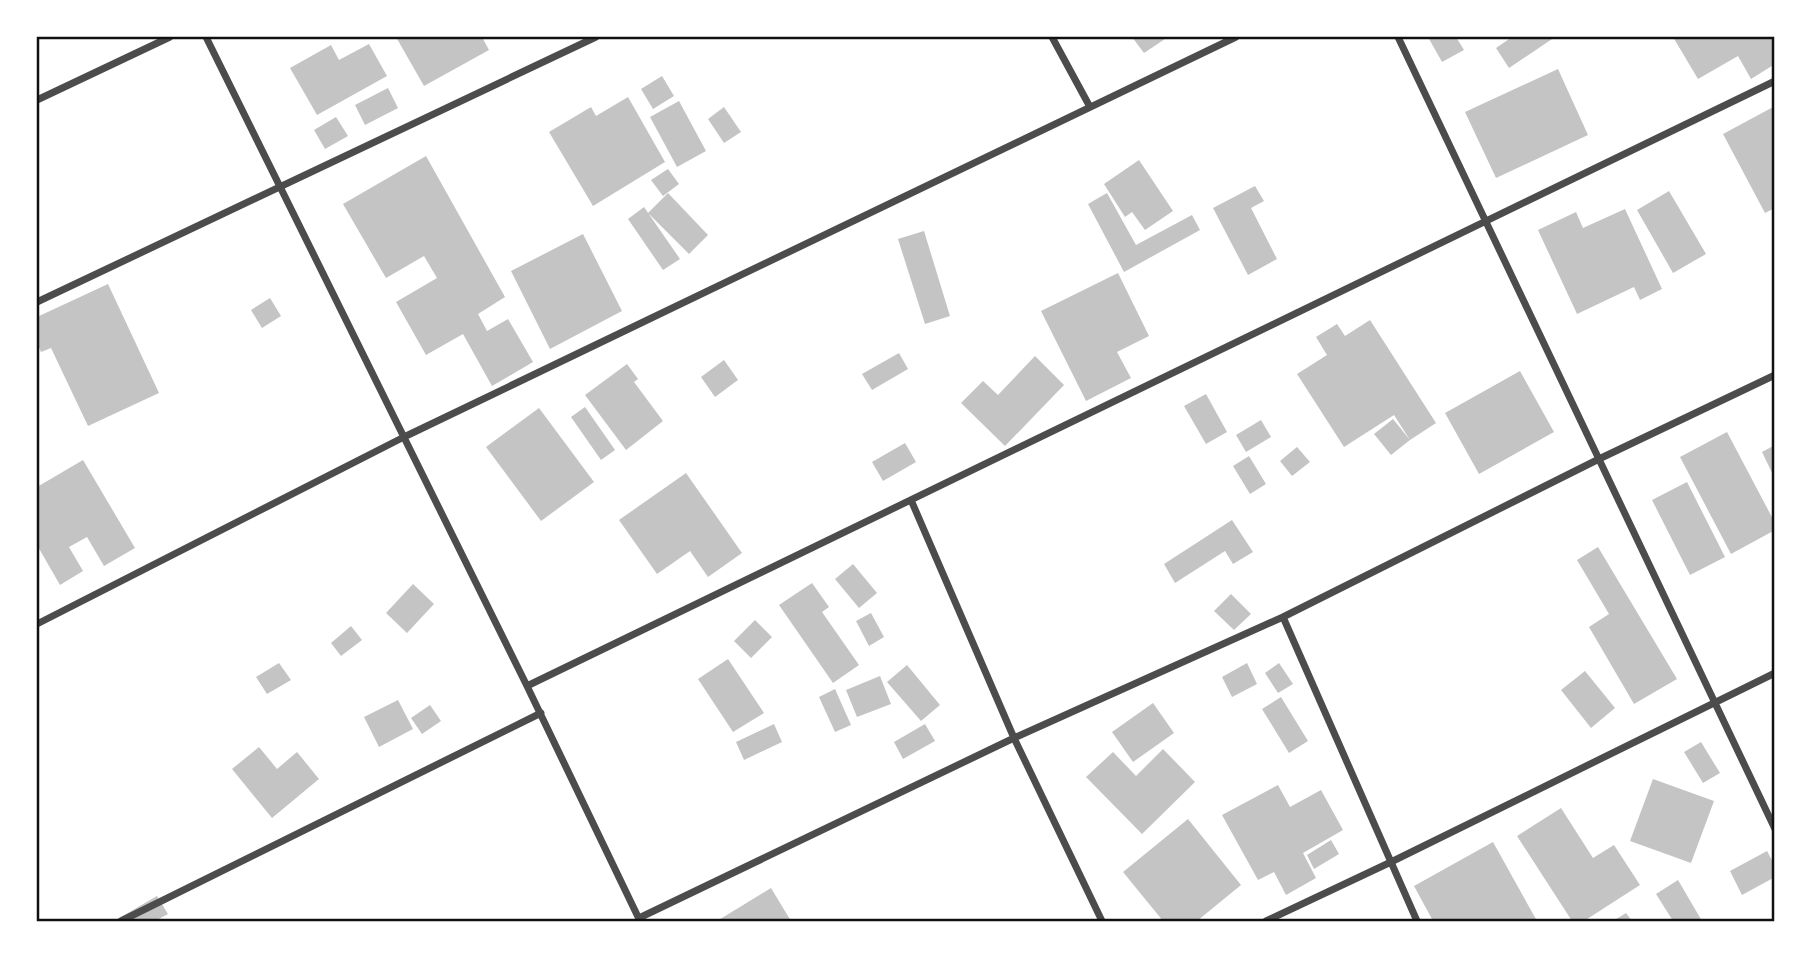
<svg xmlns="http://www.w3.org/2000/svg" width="1812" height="958" font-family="'Nunito Sans',sans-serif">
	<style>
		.building { fill: #c4c4c4 }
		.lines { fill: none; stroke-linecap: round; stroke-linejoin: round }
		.minor { stroke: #4c4c4c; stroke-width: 7 }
		.neatline { fill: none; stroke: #111; stroke-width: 2.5 }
	</style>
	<rect width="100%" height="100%" fill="#fff"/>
	<path class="building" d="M 396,37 L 482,37 L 489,50 L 424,86 Z
		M 1132,37 L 1168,37 L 1144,53 Z
		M 1428,37 L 1456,37 L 1464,50 L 1442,62 Z
		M 1512,37 L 1555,37 L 1509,68 L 1496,48 Z
		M 1673,37 L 1775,37 L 1775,64 L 1751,79 L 1738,56 L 1698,79 Z
		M 369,44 L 387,76 L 317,115 L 290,68 L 331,45 L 339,60 Z
		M 1558,69 L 1588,135 L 1496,178 L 1465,112 Z
		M 662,76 L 674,96 L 653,109 L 641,89 Z
		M 388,88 L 398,108 L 365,125 L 355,105 Z
		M 628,97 L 665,162 L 593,206 L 549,132 L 591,107 L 596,116 Z
		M 679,101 L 706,151 L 677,167 L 650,117 Z
		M 1775,106 L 1775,208 L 1765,213 L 1723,134 Z
		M 724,107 L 741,132 L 724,143 L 708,119 Z
		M 336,117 L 348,136 L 325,149 L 314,130 Z
		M 426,156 L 505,297 L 478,314 L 487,331 L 508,319 L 533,362 L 492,386 L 463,334 L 426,355 L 396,302 L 437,278 L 424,256 L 386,278 L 343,204 Z
		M 1139,160 L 1173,211 L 1145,230 L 1132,212 L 1125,217 L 1104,184 Z
		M 668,169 L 679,184 L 663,196 L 651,180 Z
		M 1255,186 L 1264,201 L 1251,208 L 1277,259 L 1248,275 L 1213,208 Z
		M 1669,191 L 1706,254 L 1673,273 L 1637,210 Z
		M 668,193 L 708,235 L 689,254 L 648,213 Z
		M 1107,193 L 1136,245 L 1192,215 L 1200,230 L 1124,272 L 1088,204 Z
		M 644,207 L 680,259 L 663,270 L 628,219 Z
		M 1625,209 L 1662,289 L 1640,300 L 1634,287 L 1577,314 L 1538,230 L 1576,212 L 1583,228 Z
		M 924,231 L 950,316 L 925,324 L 898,239 Z
		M 583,234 L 622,311 L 550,349 L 511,271 Z
		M 1118,273 L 1149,336 L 1117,352 L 1131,378 L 1086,401 L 1041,311 Z
		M 108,284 L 159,393 L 88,426 L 51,348 L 41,352 L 37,343 L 37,317 Z
		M 270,298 L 281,316 L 262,328 L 251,310 Z
		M 1370,320 L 1436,423 L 1410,440 L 1394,415 L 1344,447 L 1297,374 L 1327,355 L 1316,337 L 1337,324 L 1345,336 Z
		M 899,353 L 908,369 L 872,390 L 862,374 Z
		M 1035,356 L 1064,385 L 1005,446 L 961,403 L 983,381 L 998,395 Z
		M 724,360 L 738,380 L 715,397 L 701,377 Z
		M 627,364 L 638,379 L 634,382 L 663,421 L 626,450 L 585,395 Z
		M 1520,371 L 1554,432 L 1479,474 L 1445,413 Z
		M 1206,394 L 1227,432 L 1206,444 L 1184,406 Z
		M 585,407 L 615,450 L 601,460 L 571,417 Z
		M 539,408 L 594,482 L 541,521 L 486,447 Z
		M 1393,419 L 1410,440 L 1391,455 L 1374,434 Z
		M 1261,420 L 1271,437 L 1246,452 L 1236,435 Z
		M 1727,432 L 1775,523 L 1775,530 L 1731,554 L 1680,457 Z
		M 905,443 L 916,462 L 883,481 L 872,462 Z
		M 1775,445 L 1775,479 L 1762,452 Z
		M 1297,447 L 1310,462 L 1292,476 L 1280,461 Z
		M 1249,456 L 1266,484 L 1250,494 L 1233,466 Z
		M 83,460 L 135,548 L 104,566 L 87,537 L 69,547 L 83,571 L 60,585 L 37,545 L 37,487 Z
		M 686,473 L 742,553 L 708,577 L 690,551 L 657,574 L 619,520 Z
		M 1687,482 L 1725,557 L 1690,575 L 1652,500 Z
		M 1232,520 L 1253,552 L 1233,564 L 1225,551 L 1175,583 L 1164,564 Z
		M 1598,547 L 1677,679 L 1634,704 L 1589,627 L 1609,614 L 1577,560 Z
		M 853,564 L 877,593 L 859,608 L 835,579 Z
		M 812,583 L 829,607 L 822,612 L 859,665 L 833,683 L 779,605 Z
		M 413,584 L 434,604 L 407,633 L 386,613 Z
		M 1231,594 L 1251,614 L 1234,630 L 1214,611 Z
		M 871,613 L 884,637 L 869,646 L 856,621 Z
		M 755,620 L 772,637 L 751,658 L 734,641 Z
		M 351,626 L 362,640 L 341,656 L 331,643 Z
		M 728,659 L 764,713 L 733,732 L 698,679 Z
		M 279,663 L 291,680 L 267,694 L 256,677 Z
		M 1247,663 L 1257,684 L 1232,697 L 1222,677 Z
		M 1279,663 L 1293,684 L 1278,693 L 1265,673 Z
		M 907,665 L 940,705 L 921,721 L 887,682 Z
		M 1585,671 L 1615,708 L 1591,728 L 1561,690 Z
		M 880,676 L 891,704 L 857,717 L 846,690 Z
		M 835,689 L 851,725 L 835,732 L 819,697 Z
		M 1281,697 L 1308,741 L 1289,753 L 1262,709 Z
		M 398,700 L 413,729 L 379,747 L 364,717 Z
		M 1153,703 L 1174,733 L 1133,762 L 1112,732 Z
		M 430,705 L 441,721 L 422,734 L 411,718 Z
		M 774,724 L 782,742 L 744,760 L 736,742 Z
		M 925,724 L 935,741 L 903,759 L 894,742 Z
		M 1701,742 L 1720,773 L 1703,783 L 1684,752 Z
		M 259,747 L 277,769 L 297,752 L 319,779 L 272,818 L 232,769 Z
		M 1163,749 L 1195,782 L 1142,834 L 1086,777 L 1113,752 L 1136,776 Z
		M 1653,779 L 1714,801 L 1691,863 L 1630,841 Z
		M 1278,785 L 1290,807 L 1321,790 L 1343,830 L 1303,853 L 1316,878 L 1286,895 L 1274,872 L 1258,880 L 1222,815 Z
		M 1561,808 L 1593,858 L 1614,845 L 1640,885 L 1584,921 L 1572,921 L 1517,836 Z
		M 1188,819 L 1241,885 L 1197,921 L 1163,921 L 1123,872 Z
		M 1331,840 L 1339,854 L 1314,869 L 1307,855 Z
		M 1493,842 L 1537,921 L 1433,921 L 1414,886 Z
		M 1767,851 L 1775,866 L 1775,877 L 1742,895 L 1730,871 Z
		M 1678,880 L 1702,921 L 1673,921 L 1656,894 Z
		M 771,888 L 791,921 L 717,921 Z
		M 157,896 L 168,914 L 155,921 L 114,921 Z
		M 1626,913 L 1632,921 L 1613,921 Z"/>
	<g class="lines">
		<path class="minor" d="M 206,37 L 527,686 L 640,921
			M 1052,37 L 1090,107
			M 1398,37 L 1775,829
			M 37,100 L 170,37
			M 37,302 L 596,37
			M 911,500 L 1014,738 L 1102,921
			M 1283,617 L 1417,921
			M 37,624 L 404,437 L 1236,37
			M 527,686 L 1775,81
			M 639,918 L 1014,738 L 1283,617 L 1599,459 L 1775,375
			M 121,921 L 541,713
			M 1266,921 L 1391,862 L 1775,673"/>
	</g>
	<rect width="1812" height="958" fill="none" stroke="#ffffff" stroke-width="77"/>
	<rect x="38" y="38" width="1735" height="882" class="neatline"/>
</svg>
